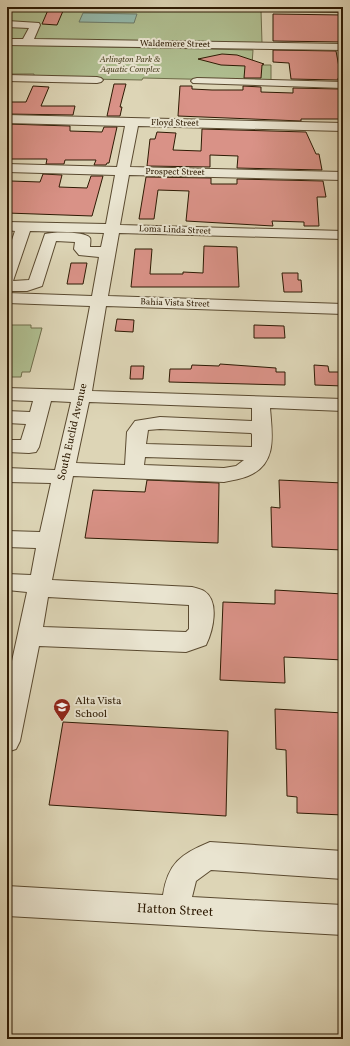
<svg xmlns="http://www.w3.org/2000/svg" width="350" height="1046" font-family="Vollkorn,serif">
	<style>
		.green { fill: #afbe90; stroke: #6e6c4a }
		.water { fill: #93b9ac; stroke: #6b7a69 }
		.building { fill: #d99287; stroke: #2e1b04 }
		.lines { fill: none; stroke-linecap: round; stroke-linejoin: round }
		.minor-casing { stroke: #5a4a30; stroke-width: 2 }
		.minor { fill: #e9e4d0; fill-rule: evenodd }
		.labels { text-anchor: middle; dominant-baseline: central; stroke-width: 4; stroke-linejoin: round; paint-order: stroke }
		.far-street-label { font-size: 9px; fill: #2e1b04; stroke: #e9e4d0 }
		.far-park-label { font-size: 9px; font-style: italic; fill: #554c2e; stroke: #e9e4d0 }
		.street-label { font-size: 11px; fill: #2e1b04; stroke: #e9e4d0 }
		.poi-label { font-size: 11px; fill: #2e1b04; stroke: #e9e4d0; text-anchor: start }
		.near-street-label { font-size: 13px; fill: #2e1b04; stroke: #e9e4d0 }
	</style>
	<rect width="100%" height="100%" fill="#ddd5b6"/>
	<filter id="stains"><feTurbulence type="fractalNoise" baseFrequency=".005" numOctaves="4"/><feColorMatrix values="0 0 0 0 .2 0 0 0 0 .09 0 0 0 0 .02 0 0 0 .5 -.17"/></filter>
	<radialGradient id="worn" r=".72"><stop offset=".6" stop-color="#630" stop-opacity="0"/><stop offset="1" stop-color="#630" stop-opacity=".3"/></radialGradient>
	<path class="green" d="M 7,7 L 125,7 L 261,10 L 262,43 L 7,40 Z
		M 11,45 L 253,50 L 252,65 L 271,65 L 271,81 L 143,78 L 142,80 L 34,78 L 34,74 L 7,74 L 7,52 Z
		M 7,325 L 31,325 L 31,328 L 42,328 L 30,372 L 22,372 L 21,377 L 7,377 Z"/>
	<path class="water" d="M 83,13 L 137,14 L 134,23 L 79,22 Z"/>
	<path class="building" d="M 48,10 L 63,11 L 57,25 L 42,24 Z
		M 273,14 L 343,15 L 343,42 L 273,41 Z
		M 273,50 L 336,51 L 341,78 L 338,78 L 338,80 L 291,79 L 289,63 L 273,62 Z
		M 222,54 L 237,55 L 264,64 L 262,65 L 261,78 L 244,78 L 245,66 L 221,65 L 198,59 Z
		M 114,84 L 126,84 L 120,107 L 122,107 L 120,116 L 107,116 Z
		M 33,86 L 49,87 L 41,106 L 75,106 L 73,115 L 7,114 L 7,102 L 26,102 Z
		M 180,86 L 192,86 L 192,89 L 212,90 L 243,90 L 243,86 L 261,87 L 261,92 L 293,93 L 293,88 L 339,89 L 341,100 L 339,100 L 342,119 L 301,119 L 301,121 L 178,116 Z
		M 7,124 L 70,126 L 70,131 L 102,132 L 104,127 L 117,127 L 109,163 L 107,163 L 106,165 L 94,165 L 96,160 L 65,160 L 64,164 L 46,164 L 47,159 L 7,159 Z
		M 202,129 L 306,132 L 316,154 L 319,154 L 322,170 L 237,168 L 238,156 L 210,155 L 210,167 L 147,166 L 150,139 L 155,139 L 157,132 L 176,133 L 173,150 L 201,151 Z
		M 43,174 L 62,175 L 59,187 L 87,188 L 91,176 L 103,176 L 92,216 L 7,213 L 7,190 L 11,181 L 40,182 Z
		M 146,177 L 211,178 L 211,184 L 237,184 L 237,179 L 323,181 L 326,197 L 317,197 L 319,226 L 304,226 L 304,222 L 272,221 L 273,226 L 186,221 L 189,191 L 158,190 L 154,219 L 139,219 Z
		M 204,246 L 237,247 L 239,287 L 131,287 L 135,249 L 152,249 L 150,274 L 183,274 L 183,272 L 203,273 Z
		M 71,263 L 87,263 L 83,284 L 67,284 Z
		M 282,273 L 298,273 L 298,280 L 301,280 L 302,292 L 284,292 Z
		M 117,319 L 134,320 L 133,332 L 115,331 Z
		M 254,325 L 284,326 L 285,338 L 254,338 Z
		M 220,364 L 276,368 L 276,372 L 285,372 L 285,385 L 169,382 L 170,369 L 191,369 L 192,365 L 219,366 Z
		M 314,365 L 328,366 L 329,372 L 343,372 L 343,386 L 315,385 Z
		M 131,366 L 144,366 L 143,379 L 130,379 Z
		M 147,480 L 219,483 L 218,543 L 85,538 L 93,490 L 145,492 Z
		M 279,480 L 343,483 L 343,550 L 272,547 L 271,507 L 280,508 Z
		M 275,590 L 343,594 L 343,660 L 284,657 L 285,683 L 220,680 L 223,602 L 275,604 Z
		M 275,709 L 343,713 L 343,815 L 297,813 L 297,797 L 287,796 L 286,750 L 276,749 Z
		M 63,722 L 228,731 L 226,816 L 49,805 Z"/>
	<g class="lines">
		<defs>
			<path id="minor" d="M 200,7 L 343,7 L 343,12 L 205,10 Z
				M 7,21 L 39,23 L 40,25 L 34,39 L 343,44 L 343,50 L 7,45 L 7,39 L 23,39 L 29,28 L 7,27 Z
				M 7,75 L 97,77 L 101,78 L 103,80 L 101,82 L 97,83 L 7,81 Z
				M 197,78 L 343,82 L 343,88 L 193,83 L 191,81 L 193,79 Z
				M 7,115 L 343,123 L 343,131 L 138,126 L 130,167 L 343,172 L 343,180 L 129,175 L 120,225 L 343,231 L 343,239 L 119,233 L 108,296 L 343,304 L 343,314 L 106,306 L 92,391 L 343,399 L 343,411 L 270,408 C 272,434 278,464 248,476 C 241,479 232,480 224,482 L 73,476 L 52,580 L 192,587 C 196,588 201,589 204,591 C 220,601 213,631 206,645 L 186,652 L 39,646 L 20,741 L 16,749 L 7,752 L 7,684 L 27,592 L 7,590 L 7,574 L 31,575 L 36,548 L 7,547 L 7,531 L 40,532 L 51,483 L 7,482 L 7,468 L 55,470 L 71,402 L 51,401 L 39,447 L 36,452 L 29,453 L 7,452 L 7,440 L 21,440 L 26,424 L 7,423 L 7,411 L 30,412 L 33,401 L 7,400 L 7,388 L 74,390 L 90,306 L 7,303 L 7,293 L 92,296 L 99,257 L 79,255 L 74,249 L 75,242 L 56,241 L 42,286 L 27,291 L 7,291 L 7,255 L 15,231 L 7,230 L 7,222 L 106,224 L 115,175 L 7,172 L 7,164 L 117,167 L 125,126 L 7,123 ZM 30,231 L 104,233 L 101,247 L 90,247 C 90,244 91,240 90,238 C 86,231 52,232 45,234 L 29,280 L 13,281 ZM 89,402 L 252,408 L 252,421 L 160,417 L 135,421 L 127,432 L 125,465 L 76,463 ZM 160,429 L 251,433 L 252,434 L 252,447 L 146,444 L 148,430 ZM 145,457 L 244,460 L 236,466 L 224,468 L 144,465 ZM 48,597 L 189,605 L 189,629 L 186,632 L 43,627 Z
				M 210,842 L 343,851 L 343,879 L 211,870 L 196,881 L 192,897 L 343,905 L 343,935 L 7,916 L 7,886 L 163,895 C 168,863 181,854 210,842 Z"/>
		</defs>
		<use href="#minor" class="minor-casing"/>
		<use href="#minor" class="minor"/>
	</g>
	<defs>
		<symbol id="school-pin" viewBox="-11 -11 22 30"><path d="M0 17L-7.5 6A9.5 9.5 0 1 1 7.5 6Z" fill="#8f2418" stroke="#e9e4d0"/><path d="M0-5L7-2L0 1L-7-2ZM-4 1L0 2.5L4 1V4Q0 6-4 4Z" fill="#fff"/></symbol>
	</defs>
	<g fill-rule="evenodd">
		<use href="#school-pin" x="52" y="697" width="20" height="27"/>
	</g>
	<g class="labels">
		<g class="far-street-label">
			<text transform="translate(175 44) rotate(1)">Waldemere Street</text>
			<text transform="translate(175 123) rotate(1)">Floyd Street</text>
			<text transform="translate(175 172) rotate(1)">Prospect Street</text>
			<text transform="translate(175 230) rotate(2)">Loma Linda Street</text>
			<text transform="translate(175 303) rotate(2)">Bahia Vista Street</text>
		</g>
		<g class="far-park-label">
			<text x="130" y="59">Arlington Park &amp;<tspan x="130" dy="10">Aquatic Complex</tspan></text>
		</g>
		<g class="street-label">
			<text transform="translate(73 432) rotate(-77)">South Euclid Avenue</text>
		</g>
		<g class="poi-label">
			<text x="75" y="701">Alta Vista<tspan x="75" dy="13">School</tspan></text>
		</g>
		<g class="near-street-label">
			<text transform="translate(175 911) rotate(3)">Hatton Street</text>
		</g>
	</g>
	<rect width="350" height="1046" fill="none" stroke="#ddd5b6" stroke-width="24"/>
	<rect x="8" y="8" width="334" height="1030" fill="none" stroke="#2e1b04" stroke-width="2"/>
	<rect x="12" y="12" width="326" height="1022" fill="none" stroke="#2e1b04"/>
	<rect width="100%" height="100%" filter="url(#stains)"/>
	<rect width="100%" height="100%" fill="url(#worn)"/>
</svg>
